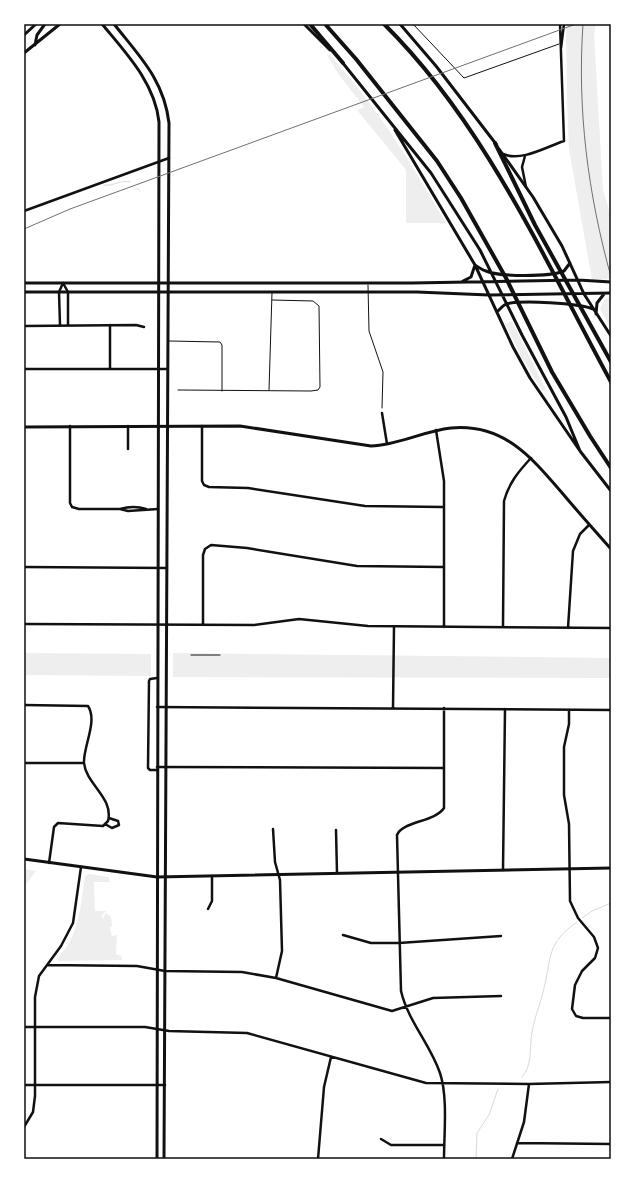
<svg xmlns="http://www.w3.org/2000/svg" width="635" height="1183" font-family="Signika,sans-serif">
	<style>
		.green { fill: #eee }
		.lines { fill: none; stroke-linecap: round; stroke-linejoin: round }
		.stream { stroke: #d9d9d9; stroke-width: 1 }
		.service { stroke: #111; stroke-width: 1 }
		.minor { stroke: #111; stroke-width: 2.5 }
		.tertiary { stroke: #111; stroke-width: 3 }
		.secondary { stroke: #111; stroke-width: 3 }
		.motorway { stroke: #111; stroke-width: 4 }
		.tram { stroke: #707070; stroke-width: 1 }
		.rail { stroke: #707070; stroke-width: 1 }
		.neatline { fill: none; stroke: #111; stroke-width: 1.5 }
	</style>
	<rect width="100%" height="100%" fill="#fff"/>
	<path class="green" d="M 566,24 L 596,24 L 594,34 L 603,190 L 611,217 L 611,279 L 592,280 L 569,149 L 567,105 Z
		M 329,54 C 377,106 411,163 446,223 L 406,223 L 406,170 L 357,110 L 364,107 L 339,75 L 327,55 Z
		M 611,296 L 611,329 L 600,309 L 604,300 Z
		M 512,321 L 546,390 L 542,391 L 522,358 L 505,324 Z
		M 24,653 L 151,654 L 151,676 L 24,675 Z
		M 173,653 L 611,658 L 611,678 L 173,677 Z
		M 24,869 L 36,871 L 24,887 Z
		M 89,874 L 109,877 L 109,882 L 94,882 L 95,911 L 106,911 L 102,915 L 102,919 L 106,913 L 111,917 L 112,926 L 108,929 L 110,928 L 112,936 L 117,935 L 116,954 L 121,956 L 122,960 L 59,961 L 57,958 C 79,938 81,904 85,876 Z"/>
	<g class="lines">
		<path class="stream" d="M 104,185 C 113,187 121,179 130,182
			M 137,188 L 140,191
			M 582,918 L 592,911 L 611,903
			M 522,1077 C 533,1065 529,1048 532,1033 C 534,1018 541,1003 544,988 C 552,956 546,944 577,922
			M 476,1159 L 477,1133 L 489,1115 L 498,1089"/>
		<path class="service" d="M 413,24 L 464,78 L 559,44
			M 368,285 L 369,331 L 383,372 L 382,408
			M 169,341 L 220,342 L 222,345 L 222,391
			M 178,390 L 311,391 L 318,390 L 320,387 L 319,306 L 313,301 L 272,300
			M 269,390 L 272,293
			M 191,655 L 220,655"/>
		<path class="minor" d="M 561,48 L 564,24
			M 503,154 C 521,162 546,147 564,141 L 560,24
			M 525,156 L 522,167 L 526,187
			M 24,211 L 169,158
			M 63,283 L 68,292 L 68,325
			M 60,325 L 59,292 L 63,283
			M 110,325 L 110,369
			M 24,326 L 136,325 L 144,327
			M 24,369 L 167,369
			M 382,413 L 387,444
			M 70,426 L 70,503 L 72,507 L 79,509 L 120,509 L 128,511 L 158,509
			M 128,426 L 128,449
			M 202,426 L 202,481 L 204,485 L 209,487 L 248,488 L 365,506 L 443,507
			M 436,430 L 444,481 L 444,627
			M 120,509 C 130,506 137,506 146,509
			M 24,567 L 167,568
			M 24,624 L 254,625 L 299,619 L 368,626 L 611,628
			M 203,625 L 203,555 L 205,549 L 211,545 L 247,548 L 357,566 L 443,567
			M 503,627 L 504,501 C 509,483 518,472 531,458
			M 568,628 L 573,551 L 580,534 L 589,525
			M 157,678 L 150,679 L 149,681 L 148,768 L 150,770 L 157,770
			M 24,705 L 88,706 C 98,721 83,747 84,763 C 86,784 114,798 108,821 L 103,826 L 58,823 L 54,827 L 49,863
			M 157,707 L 611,710
			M 393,708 L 394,627
			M 569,710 L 569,724 L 564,747 L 564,795 L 569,824 L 570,901 L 578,918 L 594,937 L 598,948 L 595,958 L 582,971 L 575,985 L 572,1009 L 576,1016 L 583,1018 L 611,1018
			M 24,763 L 84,763
			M 157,767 L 444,768
			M 105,824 L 112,828 L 119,825 L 118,821 L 109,818
			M 273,829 L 275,862 L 280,880 L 282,951 L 276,978
			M 336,830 L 337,873
			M 503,870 L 505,709
			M 208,909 L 212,901 L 212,876
			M 343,935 L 371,943 L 399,943 L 501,936
			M 47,965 L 137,966 L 165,971 L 242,972 L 276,978 L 392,1011 L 433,998 L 501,996
			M 24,1027 L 145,1027 L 169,1031 L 247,1033 L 426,1083 L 529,1084 L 611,1082
			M 24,1085 L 165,1085
			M 24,1127 L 33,1112 L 35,1096 L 35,997 L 39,976 L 61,946 L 73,923 L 81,867
			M 381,1139 L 391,1145 L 444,1145
			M 517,1143 L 611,1144
			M 318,1159 L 324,1087 L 331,1057
			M 444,1159 C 444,1134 448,1097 440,1073 C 430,1044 408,1021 401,991 L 397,835 C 403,821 435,822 444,808 L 444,708
			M 512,1159 L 524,1122 L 529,1084"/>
		<path class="tertiary" d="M 24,427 L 240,426 L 371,446 C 399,445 423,431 451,428 C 504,423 532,458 563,494 C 579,513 595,531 611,549
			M 24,859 L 157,877 L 611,868"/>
		<path class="secondary" d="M 102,24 C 126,53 155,83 159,122 L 157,1159
			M 114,24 C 140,57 164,80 169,123 L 164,1159
			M 304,24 L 330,50
			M 400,24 L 436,66 L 496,144
			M 24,35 L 36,24
			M 35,45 L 37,35 L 45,24
			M 24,53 L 60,24
			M 342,62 L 431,173 L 480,250 L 522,335 L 566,417 L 580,451
			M 395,130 L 475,265 L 513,347 L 530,378 L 580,451 L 611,491
			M 499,149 L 533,197 L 562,246 L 584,294 L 611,336
			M 463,281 L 471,277 L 475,265 C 478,267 482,270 486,271 C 500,277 550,277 564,271 L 570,263
			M 24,283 L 412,283 L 578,280 L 611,282
			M 24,292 L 417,292 L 489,295 L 611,293
			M 497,312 C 500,309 502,306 506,304 C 522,300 578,303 593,309
			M 596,314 L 597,303 L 604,294"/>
		<path class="motorway" d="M 310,24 L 343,63
			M 325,24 L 356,59 L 437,161 L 461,198 L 506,278 L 552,372 L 590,436 L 611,468
			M 384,24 C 485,124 544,259 611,382
			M 495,143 L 535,225 L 611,362"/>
		<path class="tram" d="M 24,229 L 70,209 L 576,24"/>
		<path class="rail" d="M 583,24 C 577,110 588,194 611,277"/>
	</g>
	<rect width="635" height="1183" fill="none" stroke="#ffffff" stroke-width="50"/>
	<rect x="25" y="25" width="585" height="1133" class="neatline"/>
</svg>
